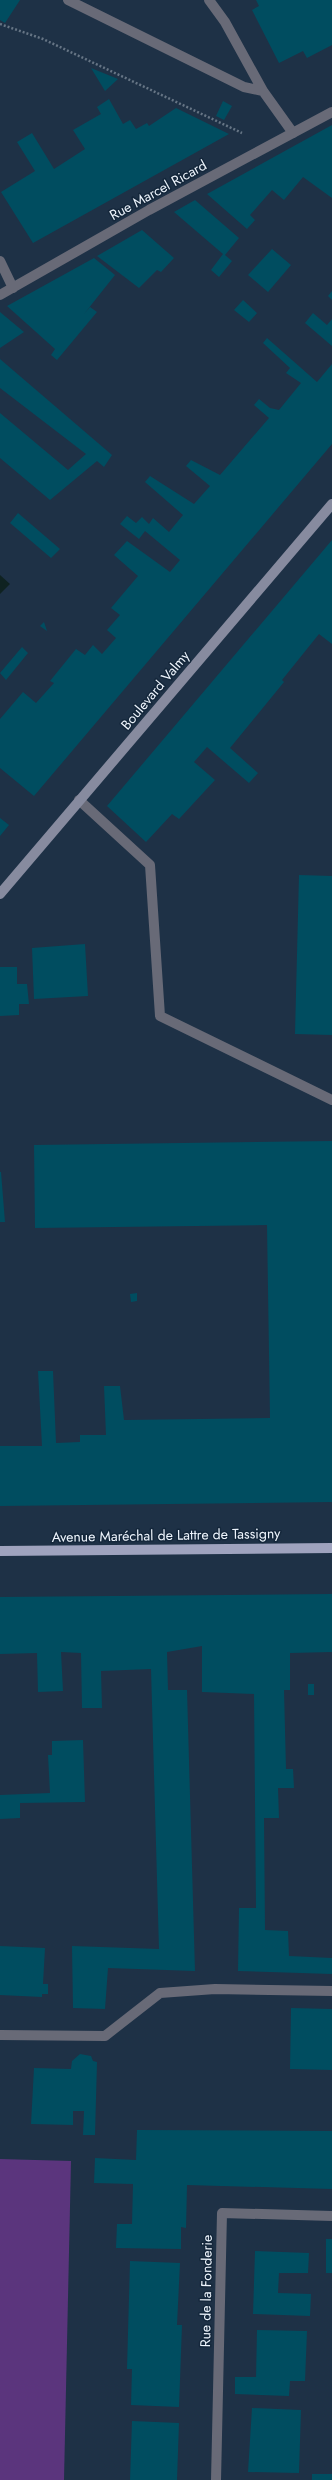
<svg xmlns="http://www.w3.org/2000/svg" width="332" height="2480" font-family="Jost,sans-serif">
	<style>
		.green { fill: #5b357d }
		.water { fill: #0f2221 }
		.building { fill: #004d60 }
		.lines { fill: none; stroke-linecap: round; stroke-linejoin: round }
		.path { stroke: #667585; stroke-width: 2.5; stroke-dasharray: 2 2; stroke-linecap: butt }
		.lane { stroke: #686a77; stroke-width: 10 }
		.street { stroke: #686a77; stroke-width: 10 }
		.secondary { stroke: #878b9f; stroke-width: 10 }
		.primary { stroke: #9fa3be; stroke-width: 10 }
		.labels { text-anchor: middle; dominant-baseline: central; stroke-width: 3; stroke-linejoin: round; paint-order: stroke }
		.street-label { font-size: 14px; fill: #eef5fd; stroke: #14273b }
	</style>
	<rect width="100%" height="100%" fill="#1e3146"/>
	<path class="green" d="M 0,2159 L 71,2161 L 64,2480 L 0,2480 Z"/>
	<path class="water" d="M 0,575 L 10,584 L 0,594 Z"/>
	<path class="building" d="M 0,0 L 20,0 L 5,23 L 0,20 Z
		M 256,0 L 332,0 L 332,45 L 307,58 L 303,51 L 279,63 L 252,10 L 259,6 Z
		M 91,68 L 118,79 L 105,91 Z
		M 109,99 L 123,124 L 130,120 L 136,129 L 147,123 L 149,126 L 176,108 L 229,134 L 33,243 L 1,192 L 35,171 L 17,142 L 32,133 L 54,169 L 85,149 L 73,130 L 101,114 L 97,107 Z
		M 223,101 L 232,106 L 224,120 L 216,116 Z
		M 332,125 L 332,198 L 303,177 L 284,200 L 272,190 L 250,215 L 255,220 L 247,229 L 207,194 Z
		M 195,200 L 239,238 L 225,255 L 232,261 L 219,277 L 211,270 L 223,254 L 174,212 Z
		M 142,230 L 174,258 L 161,272 L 157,270 L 139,288 L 97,256 Z
		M 272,249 L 291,265 L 268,292 L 248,275 Z
		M 94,258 L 115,275 L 84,314 L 90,307 L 97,312 L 57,360 L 51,355 L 55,349 L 7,306 Z
		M 332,291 L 332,300 L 328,296 Z
		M 243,300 L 257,313 L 249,322 L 234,310 Z
		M 0,312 L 24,332 L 0,348 Z
		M 313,313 L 327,325 L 332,319 L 332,346 L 305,323 Z
		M 267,338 L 317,382 L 332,364 L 332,444 L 34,796 L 0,768 L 0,719 L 23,692 L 36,703 L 54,683 L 50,681 L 76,649 L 85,655 L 93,645 L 102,654 L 116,638 L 107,630 L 120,615 L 111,608 L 138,576 L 114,555 L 127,541 L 170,572 L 180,560 L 145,531 L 139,539 L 120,524 L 127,516 L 136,523 L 142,517 L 149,524 L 153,518 L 169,532 L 183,515 L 145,482 L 150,476 L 194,504 L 210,486 L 186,466 L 191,460 L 220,475 L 269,418 L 254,405 L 259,399 L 270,408 L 279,410 L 301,383 L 286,373 L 290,368 L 263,343 Z
		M 0,359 L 112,455 L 104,467 L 97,461 L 50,500 L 0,458 L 0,413 L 68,470 L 86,454 L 0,388 Z
		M 18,513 L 60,549 L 51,558 L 10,523 Z
		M 332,540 L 332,644 L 319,634 L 282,680 L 284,682 L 230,748 L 258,773 L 249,783 L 207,747 L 194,762 L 215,780 L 179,819 L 172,814 L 146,842 L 107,806 Z
		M 44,622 L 47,631 L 40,626 Z
		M 22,647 L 28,653 L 6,680 L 0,673 Z
		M 0,818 L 9,825 L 0,836 Z
		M 299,875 L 332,876 L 332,1035 L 295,1034 Z
		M 85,944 L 88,996 L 34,999 L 32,948 Z
		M 0,967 L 17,967 L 17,984 L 27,984 L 29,1004 L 19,1004 L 19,1015 L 0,1016 Z
		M 332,1141 L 332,1502 L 0,1506 L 0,1446 L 42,1446 L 38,1371 L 53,1371 L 56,1443 L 80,1442 L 80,1435 L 106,1435 L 104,1386 L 120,1386 L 124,1420 L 270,1418 L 267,1225 L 35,1228 L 34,1145 Z
		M 0,1172 L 1,1172 L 5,1222 L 0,1222 Z
		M 137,1293 L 137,1301 L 131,1302 L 130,1294 Z
		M 332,1594 L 332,1652 L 290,1653 L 290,1690 L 284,1690 L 286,1769 L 293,1769 L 294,1788 L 278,1788 L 279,1818 L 264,1818 L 265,1930 L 288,1931 L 289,1956 L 332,1958 L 332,1974 L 238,1971 L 239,1908 L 256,1908 L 254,1694 L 202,1692 L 202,1646 L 167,1652 L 168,1690 L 187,1690 L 195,1971 L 108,1968 L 105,2009 L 73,2008 L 72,1946 L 159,1949 L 151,1669 L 101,1671 L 102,1708 L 82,1708 L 81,1653 L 61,1652 L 63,1691 L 38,1692 L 37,1653 L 0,1654 L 0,1597 Z
		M 308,1684 L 314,1684 L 314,1695 L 308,1695 Z
		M 83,1740 L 85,1802 L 20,1803 L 20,1818 L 0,1819 L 0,1795 L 50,1793 L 48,1755 L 52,1755 L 52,1741 Z
		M 0,1946 L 45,1948 L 43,1984 L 48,1984 L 48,1994 L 42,1994 L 42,1997 L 0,1995 Z
		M 291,2008 L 332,2009 L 332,2070 L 290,2069 Z
		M 80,2054 L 91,2056 L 93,2061 L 97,2062 L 95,2135 L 83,2135 L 84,2111 L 73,2111 L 73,2125 L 31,2124 L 34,2068 L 71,2069 L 72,2061 Z
		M 137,2130 L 332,2131 L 332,2189 L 187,2185 L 186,2228 L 181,2227 L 181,2249 L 116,2248 L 117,2224 L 132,2224 L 133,2184 L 94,2183 L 95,2158 L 136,2160 Z
		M 326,2239 L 332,2239 L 332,2273 L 326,2273 Z
		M 255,2251 L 309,2253 L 308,2273 L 279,2273 L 278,2293 L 311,2294 L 310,2316 L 253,2314 Z
		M 130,2261 L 180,2263 L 177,2325 L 182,2325 L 179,2407 L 131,2405 L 132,2369 L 127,2369 Z
		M 257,2330 L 307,2331 L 305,2381 L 290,2381 L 289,2396 L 235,2394 L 235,2377 L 256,2377 Z
		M 252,2408 L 301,2410 L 299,2473 L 248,2472 Z
		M 132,2421 L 179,2423 L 177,2480 L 130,2480 Z
		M 312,2474 L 332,2474 L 332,2480 L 312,2480 Z"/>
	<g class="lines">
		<path class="path" d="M 0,24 L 43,39 L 242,133"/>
		<path class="lane" d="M 68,0 L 244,87 L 263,91
			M 209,0 L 225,22 L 263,91 L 293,133
			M 79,800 L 150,865 L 160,1016 L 332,1100
			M 0,2035 L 105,2036 L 160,1993 L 215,1989 L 332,1991"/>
		<path class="street" d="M 0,261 L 13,288
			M 0,295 L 149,210 L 332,112
			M 216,2480 L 222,2213 L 332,2216"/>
		<path class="secondary" d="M 0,894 L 332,504"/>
		<path class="primary" d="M 0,1551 L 332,1548"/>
	</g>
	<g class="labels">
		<g class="street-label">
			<text transform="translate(158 190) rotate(-29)">Rue Marcel Ricard</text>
			<text transform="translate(155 690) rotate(-50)">Boulevard Valmy</text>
			<text transform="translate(166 1535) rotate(-1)">Avenue Maréchal de Lattre de Tassigny</text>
			<text transform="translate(206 2291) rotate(-89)">Rue de la Fonderie</text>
		</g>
	</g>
</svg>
